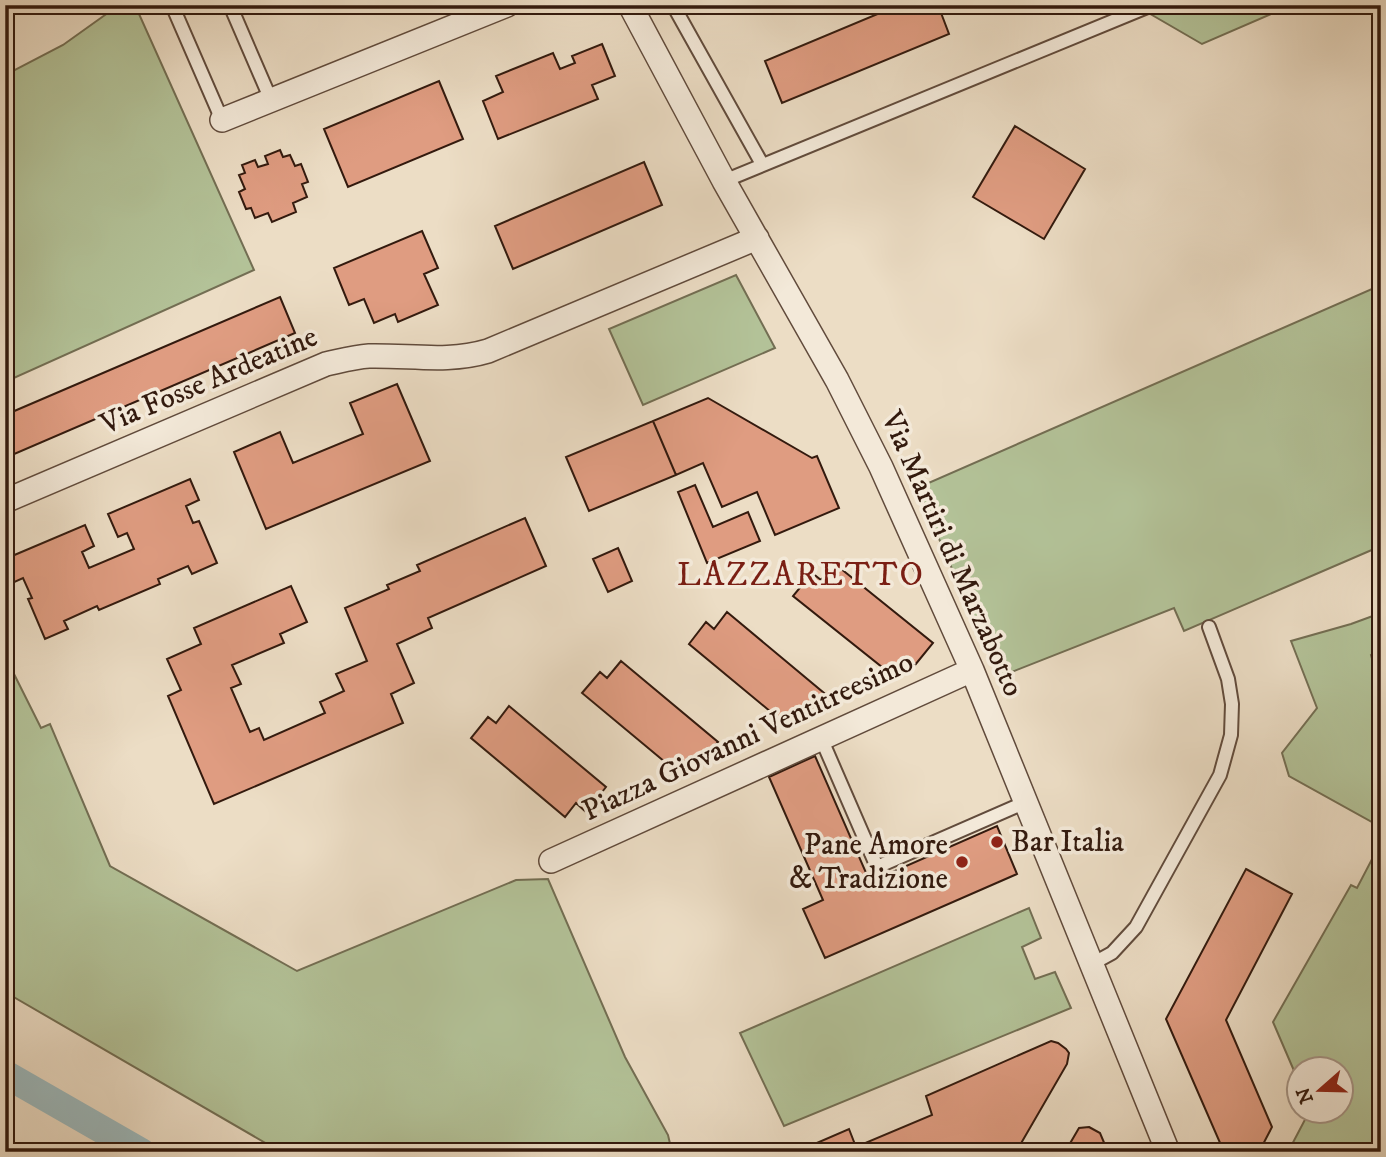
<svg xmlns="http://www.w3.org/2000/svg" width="1386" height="1157" font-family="'IM FELL DW Pica',serif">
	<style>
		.green { fill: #b3c298; stroke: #736e53; stroke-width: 2 }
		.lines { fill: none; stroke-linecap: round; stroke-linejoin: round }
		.canal { stroke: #9dbabe; stroke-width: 28 }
		.building { fill: #df9c81; stroke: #331a0e; stroke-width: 2 }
		.lane-casing { stroke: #614b3c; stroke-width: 16 }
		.street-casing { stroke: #614b3c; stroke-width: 26 }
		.lane { stroke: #f3e9d9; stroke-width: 12 }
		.street { stroke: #f3e9d9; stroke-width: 23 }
		.poi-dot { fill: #8f2418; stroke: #f3e9d9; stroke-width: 2.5 }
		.labels { text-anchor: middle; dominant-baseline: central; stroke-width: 7; stroke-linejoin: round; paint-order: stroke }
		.street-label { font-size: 30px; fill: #331a0e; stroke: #f3e9d9 }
		.poi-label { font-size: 30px; fill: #331a0e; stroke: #f3e9d9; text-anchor: start }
		.quarter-label { font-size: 33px; letter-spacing: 2px; fill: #7a1f14; stroke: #f3e9d9 }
	</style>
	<rect width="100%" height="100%" fill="#ecddc5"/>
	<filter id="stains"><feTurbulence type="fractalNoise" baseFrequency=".00286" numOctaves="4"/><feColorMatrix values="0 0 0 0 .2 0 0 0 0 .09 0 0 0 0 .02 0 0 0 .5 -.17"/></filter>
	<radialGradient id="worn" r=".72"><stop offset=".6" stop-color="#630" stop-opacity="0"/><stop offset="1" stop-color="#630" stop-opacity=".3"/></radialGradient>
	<path class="green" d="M 119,5 L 135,5 L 254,270 L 5,382 L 5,75 L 63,45 Z
		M 1177,5 L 1292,5 L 1202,44 L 1152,15 Z
		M 736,275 L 775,348 L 643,405 L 609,329 Z
		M 1381,285 L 1381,546 L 1184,631 L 1174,608 L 999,677 L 917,488 Z
		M 1381,613 L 1381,649 L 1371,655 L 1381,691 L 1381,827 L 1289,776 L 1282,753 L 1317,708 L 1291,641 L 1351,624 Z
		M 5,656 L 41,728 L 50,724 L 110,866 L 297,971 L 516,880 L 548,879 L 625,1057 L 668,1135 L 672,1152 L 281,1152 L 5,992 Z
		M 1381,842 L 1381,1152 L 1288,1152 L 1309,1112 L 1340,1112 L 1340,1070 L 1298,1070 L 1298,1080 L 1273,1022 L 1351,885 L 1357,888 Z
		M 1029,908 L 1041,938 L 1022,947 L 1035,979 L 1055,972 L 1071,1008 L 784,1126 L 740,1033 Z"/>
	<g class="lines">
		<path class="canal" d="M 5,1074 L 141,1152"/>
	</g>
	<path class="building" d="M 277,5 L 299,5 L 280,13 Z
		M 899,5 L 938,5 L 949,34 L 782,103 L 765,61 Z
		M 602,44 L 615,76 L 592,85 L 598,99 L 498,139 L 483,101 L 503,92 L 496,76 L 553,53 L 560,69 L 575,63 L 572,56 Z
		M 439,81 L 463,139 L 348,187 L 324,129 Z
		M 1015,126 L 1085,169 L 1044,239 L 973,197 Z
		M 280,150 L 283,157 L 290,155 L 295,166 L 301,164 L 308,182 L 302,184 L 307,197 L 293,203 L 296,212 L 272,222 L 268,213 L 255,218 L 251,208 L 246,209 L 239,192 L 245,189 L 239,175 L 245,173 L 242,165 L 255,160 L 258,167 L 268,164 L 265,156 Z
		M 644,162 L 662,205 L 513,269 L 495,226 Z
		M 422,231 L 438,268 L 424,274 L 438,305 L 398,322 L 395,314 L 374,323 L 364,299 L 349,305 L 334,268 Z
		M 280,297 L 295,333 L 5,458 L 5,415 Z
		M 397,384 L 430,461 L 266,529 L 234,452 L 280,432 L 293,463 L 363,434 L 350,403 Z
		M 708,398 L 812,458 L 817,456 L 839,508 L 775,535 L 757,492 L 722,507 L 703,463 L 676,475 L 653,421 Z
		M 653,421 L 676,475 L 589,511 L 566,457 Z
		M 190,479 L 199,500 L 186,506 L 193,523 L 199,521 L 217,563 L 192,574 L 188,566 L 158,579 L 160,584 L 99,610 L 97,606 L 64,621 L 68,629 L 45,639 L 28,599 L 32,598 L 23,578 L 10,584 L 5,573 L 5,559 L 85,525 L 94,546 L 82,552 L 89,568 L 134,549 L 127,533 L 118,537 L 108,514 Z
		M 695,485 L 713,527 L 748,512 L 760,541 L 707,563 L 678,492 Z
		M 525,518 L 546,566 L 428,618 L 432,628 L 397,644 L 414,683 L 391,694 L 403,723 L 214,804 L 168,696 L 181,690 L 167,659 L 201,644 L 194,628 L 291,586 L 307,622 L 280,634 L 284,643 L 232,665 L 241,684 L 231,688 L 250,732 L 259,728 L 264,740 L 325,713 L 320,702 L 344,691 L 336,674 L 367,661 L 345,608 L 389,589 L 387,585 L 420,571 L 417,565 Z
		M 618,548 L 632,581 L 608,592 L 593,559 Z
		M 835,564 L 933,643 L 915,665 L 906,658 L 892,675 L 793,596 L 812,573 L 821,580 Z
		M 727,612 L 824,693 L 805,717 L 795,709 L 783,722 L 689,644 L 706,622 L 714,629 Z
		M 621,661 L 718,742 L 698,766 L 688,758 L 677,772 L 582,693 L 600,672 L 607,678 Z
		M 509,706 L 606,787 L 586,812 L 576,803 L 565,817 L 471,738 L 488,717 L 496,723 Z
		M 815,756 L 870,882 L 997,826 L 1017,874 L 825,958 L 803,909 L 823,900 L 769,777 Z
		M 1246,869 L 1292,894 L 1226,1020 L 1272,1127 L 1259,1152 L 1224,1152 L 1166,1019 Z
		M 1051,1041 L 1058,1043 L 1066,1049 L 1069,1053 L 1067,1064 L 1016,1152 L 796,1152 L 849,1129 L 856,1147 L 932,1115 L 926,1096 Z
		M 1089,1127 L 1100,1133 L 1108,1152 L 1065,1152 L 1079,1128 Z"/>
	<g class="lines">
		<defs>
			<path id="lane" d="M 172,5 L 222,120
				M 230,5 L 271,100
				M 673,5 L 762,164
				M 724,181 L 1152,5
				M 821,738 L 877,867 L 1026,802
				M 1092,964 L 1112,953 L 1136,927 L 1220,775 L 1231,735 L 1232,704 L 1228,679 L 1209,627"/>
			<path id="street" d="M 630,5 L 724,181 L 837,380 L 881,467 L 972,670 L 1168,1152
				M 222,120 L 507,5
				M 5,501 L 326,364 C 340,361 354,357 369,356 C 410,355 448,363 488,351 L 757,238
				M 551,861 L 972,670"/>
		</defs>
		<use href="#lane" class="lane-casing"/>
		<use href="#street" class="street-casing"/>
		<use href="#lane" class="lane"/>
		<use href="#street" class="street"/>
	</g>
	<g class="poi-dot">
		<circle cx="997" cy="842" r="7"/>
		<circle cx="962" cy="862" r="7"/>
	</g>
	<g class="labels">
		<g class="street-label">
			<text transform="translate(209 381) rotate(-23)">Via Fosse Ardeatine</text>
			<text transform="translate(952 554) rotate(66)">Via Martiri di Marzabotto</text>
			<text transform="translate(748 737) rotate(-25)">Piazza Giovanni Ventitreesimo</text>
		</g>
		<g class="poi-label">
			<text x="1011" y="842">Bar Italia</text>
			<text x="948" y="845" text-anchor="end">Pane Amore<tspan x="948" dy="34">&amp; Tradizione</tspan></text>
		</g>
		<g class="quarter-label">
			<text x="801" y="575">LAZZARETTO</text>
		</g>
	</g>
	<rect width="1386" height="1157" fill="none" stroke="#ecddc5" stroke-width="28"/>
	<rect x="7" y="7" width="1372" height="1143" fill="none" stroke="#331a0e" stroke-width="3.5"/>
	<rect x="14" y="14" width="1358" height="1129" fill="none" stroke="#331a0e" stroke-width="2"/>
	<g transform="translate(1320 1090) rotate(250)"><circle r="33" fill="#f3e9d9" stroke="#a69688" stroke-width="2"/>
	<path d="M0-5L12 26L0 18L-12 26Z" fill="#8f2418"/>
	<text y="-10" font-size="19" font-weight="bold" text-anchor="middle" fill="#331a0e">N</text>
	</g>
	<rect width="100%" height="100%" filter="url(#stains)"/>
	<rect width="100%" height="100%" fill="url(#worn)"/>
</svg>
